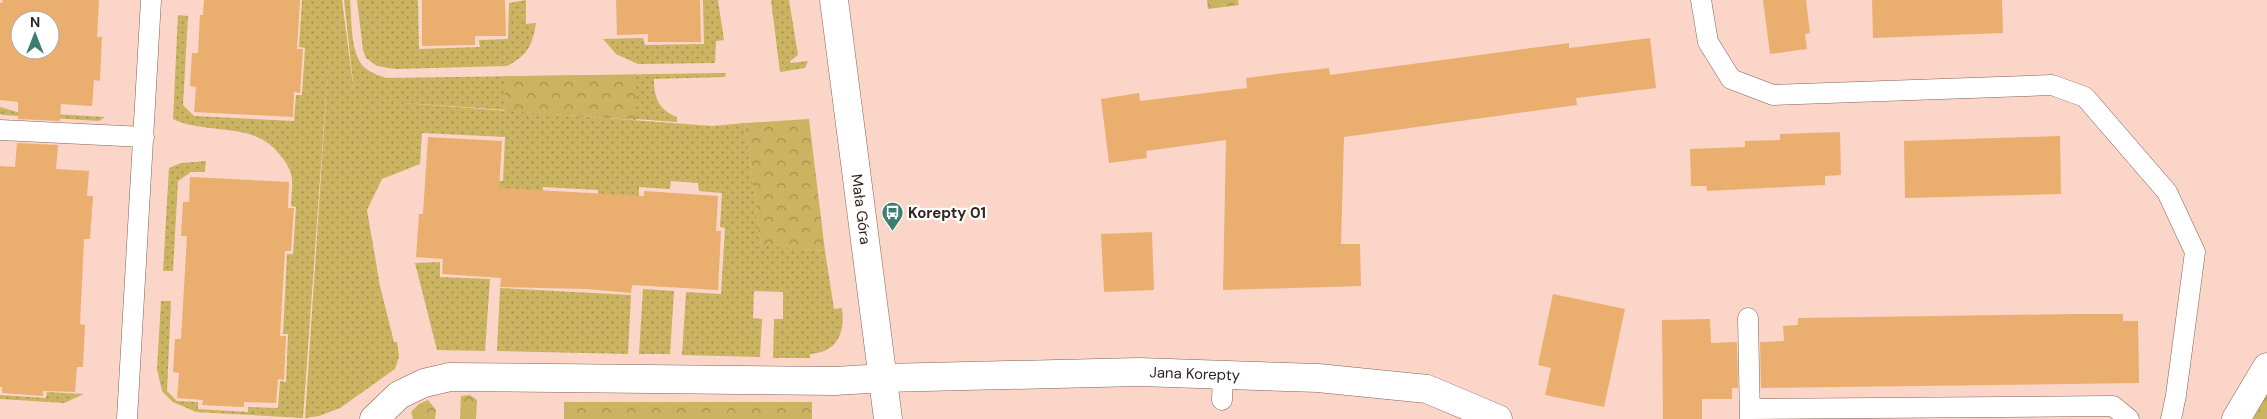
<svg xmlns="http://www.w3.org/2000/svg" width="2267" height="419" font-family="'DM Sans',sans-serif">
	<style>
		.grass { fill: url(#grass-dots) }
		.forest { fill: url(#forest-crowns) }
		.building { fill: #eaae6f; fill-rule: evenodd }
		.lines { fill: none; stroke-linecap: round; stroke-linejoin: round }
		.service-casing { stroke: #846257; stroke-width: 21 }
		.minor-casing { stroke: #846257; stroke-width: 29 }
		.tertiary-casing { stroke: #846257; stroke-width: 29 }
		.service { stroke: #fff; stroke-width: 20 }
		.minor { stroke: #fff; stroke-width: 28 }
		.tertiary { stroke: #fff; stroke-width: 28 }
		.labels { text-anchor: middle; dominant-baseline: central; stroke-width: 4.5; stroke-linejoin: round; paint-order: stroke }
		.street-label { font-size: 15px; fill: #332520; stroke: #fff }
		.poi-label { font-size: 15px; font-weight: bold; fill: #332520; stroke: #fff; text-anchor: start }
	</style>
	<defs>
		<pattern id="grass-dots" width="8" height="8" patternUnits="userSpaceOnUse" patternTransform="scale(1.25)"><rect width="8" height="8" fill="#cab361"/><path d="M2 2h.1M6 6h.1" fill="none" stroke="#a59150" stroke-width="1.8" stroke-linecap="round"/></pattern>
		<pattern id="forest-crowns" width="20" height="18" patternUnits="userSpaceOnUse" patternTransform="scale(1.25)"><rect width="20" height="18" fill="#cab361"/><path d="M2 6a3 3 0 1 1 6 0M12 15a3 3 0 1 1 6 0" fill="none" stroke="#a59150"/></pattern>
	</defs>
	<rect width="100%" height="100%" fill="#fbd5c8"/>
	<path class="grass" d="M 302,0 L 342,0 L 355,100 L 344,0 L 350,0 C 352,19 350,49 362,65 C 368,72 378,75 386,78 L 726,73 L 725,77 L 654,79 C 654,98 659,110 677,117 L 677,122 L 376,101 L 712,126 L 745,123 L 761,245 L 825,251 L 834,309 L 842,308 C 845,333 838,352 810,354 L 810,358 L 773,358 L 774,319 L 783,319 L 783,292 L 754,291 L 753,318 L 762,319 L 760,357 L 682,355 L 686,292 L 721,294 L 725,228 L 720,227 L 722,193 L 699,191 L 698,183 L 671,181 L 670,189 L 639,187 L 639,204 L 598,201 L 598,190 L 543,187 L 543,197 L 484,194 L 485,180 L 503,181 L 505,137 L 422,133 L 420,164 L 382,179 L 367,210 L 380,286 L 394,342 L 397,342 L 399,357 L 395,369 L 340,408 L 319,416 L 305,418 L 329,54 L 303,418 L 196,412 L 173,402 L 162,391 L 157,369 L 161,301 L 171,301 L 167,391 L 177,401 L 198,402 L 198,409 L 248,412 L 248,407 L 278,408 L 280,381 L 286,382 L 288,334 L 283,334 L 287,254 L 293,254 L 296,207 L 291,206 C 291,197 293,188 292,179 C 291,170 286,162 280,155 C 253,120 209,136 173,119 L 178,15 L 188,16 L 183,105 L 194,116 L 294,121 L 296,95 L 302,95 L 305,48 L 299,47 Z
		M 357,0 L 418,0 L 419,49 L 480,47 L 479,40 L 508,39 L 509,3 L 526,0 L 526,24 L 536,23 C 532,46 528,55 507,66 L 395,69 L 377,66 L 366,58 L 363,50 Z
		M 703,0 L 718,0 L 724,40 L 716,41 L 715,63 L 638,64 L 616,54 L 603,39 L 643,38 L 645,45 L 704,44 Z
		M 771,0 L 789,0 L 798,55 L 790,61 L 791,63 L 808,61 L 805,68 L 780,72 Z
		M 0,107 L 17,112 L 105,117 L 99,121 L 3,115 L 0,114 Z
		M 206,161 L 205,172 L 191,172 L 178,181 L 173,271 L 163,271 L 169,168 L 181,163 Z
		M 440,262 L 440,277 L 490,279 L 485,351 L 437,350 L 415,263 Z
		M 500,288 L 631,295 L 628,354 L 497,351 Z
		M 643,289 L 674,291 L 670,354 L 639,354 Z
		M 47,392 L 84,394 L 64,403 L 0,399 L 0,395 L 46,398 Z"/>
	<path class="forest" d="M 1207,0 L 1238,0 L 1239,5 L 1208,9 Z
		M 636,75 L 636,120 L 505,111 L 505,76 Z
		M 809,119 L 825,251 L 761,246 L 745,123 Z
		M 470,395 L 477,400 L 476,419 L 460,419 L 461,396 Z
		M 2267,395 L 2267,419 L 2253,419 Z
		M 428,400 L 436,410 L 435,419 L 413,419 L 411,412 L 419,404 Z
		M 564,402 L 812,402 L 812,419 L 564,419 Z"/>
	<path class="building" d="M 3,0 L 99,0 L 97,37 L 102,37 L 100,81 L 94,80 L 92,106 L 61,104 L 60,121 L 18,119 L 18,102 L 0,100 L 0,3 L 2,3 ZM 20,20 L 50,20 L 50,50 L 20,50 Z
		M 204,0 L 300,0 L 297,49 L 303,49 L 300,93 L 294,92 L 293,117 L 194,112 L 196,87 L 190,86 L 192,53 L 198,53 L 200,15 L 203,15 Z
		M 422,0 L 505,0 L 506,36 L 475,36 L 475,45 L 422,46 Z
		M 616,0 L 700,0 L 701,42 L 648,42 L 648,34 L 617,35 Z
		M 1763,0 L 1806,0 L 1810,33 L 1805,34 L 1807,49 L 1770,54 Z
		M 1872,0 L 2002,0 L 2003,33 L 1873,38 Z
		M 1650,38 L 1656,88 L 1576,98 L 1577,105 L 1344,137 L 1341,244 L 1360,244 L 1361,286 L 1223,290 L 1226,140 L 1146,151 L 1147,158 L 1109,163 L 1101,99 L 1139,93 L 1140,101 L 1247,88 L 1246,78 L 1277,74 L 1329,68 L 1330,75 L 1569,43 L 1569,48 Z
		M 1840,132 L 1841,175 L 1825,176 L 1825,185 L 1707,191 L 1706,186 L 1691,186 L 1690,149 L 1745,147 L 1745,141 L 1780,140 L 1780,134 Z
		M 2060,136 L 2061,194 L 1905,198 L 1904,141 Z
		M 428,137 L 502,141 L 499,188 L 644,196 L 644,191 L 718,196 L 716,231 L 721,231 L 718,290 L 632,285 L 631,293 L 587,289 L 500,287 L 501,278 L 442,274 L 443,259 L 416,257 L 419,214 L 423,214 Z
		M 17,143 L 58,145 L 56,169 L 89,171 L 87,196 L 93,196 L 90,239 L 84,239 L 80,324 L 85,325 L 83,367 L 77,367 L 75,392 L 43,391 L 43,396 L 2,393 L 2,387 L 0,387 L 0,166 L 15,167 Z
		M 190,177 L 289,182 L 288,208 L 294,208 L 291,251 L 285,251 L 280,336 L 286,336 L 284,380 L 278,379 L 276,403 L 244,402 L 244,407 L 202,405 L 203,400 L 177,398 L 179,373 L 173,372 L 175,339 L 181,339 L 187,236 L 181,236 L 183,202 L 189,202 Z
		M 1152,232 L 1154,290 L 1104,292 L 1101,234 Z
		M 1553,294 L 1625,309 L 1604,407 L 1545,395 L 1551,368 L 1538,365 Z
		M 2076,314 L 2123,314 L 2123,321 L 2138,321 L 2139,383 L 1761,388 L 1760,342 L 1784,341 L 1783,326 L 1798,325 L 1798,318 Z
		M 1710,319 L 1711,343 L 1737,342 L 1738,388 L 1732,388 L 1732,399 L 1702,399 L 1702,419 L 1663,419 L 1662,320 Z"/>
	<g class="lines">
		<defs>
			<path id="service" d="M 1701,0 L 1708,42 L 1731,79 L 1773,95 L 2052,85 L 2085,97 L 2167,192 L 2195,252 L 2176,395 L 2171,419
				M 0,130 L 144,137
				M 1748,318 L 1750,419
				M 1222,400 L 1223,375
				M 1750,409 L 2113,406 L 2129,419
				M 127,419 L 151,0"/>
			<g id="minor">
				<path id="s1" d="M 374,419 L 399,395 L 424,383 L 450,377 L 835,381 L 884,378 L 1139,372 L 1318,378 L 1427,389 L 1498,419"/>
				<path d="M 2236,419 L 2267,367"/>
			</g>
			<g id="tertiary">
				<path id="s2" d="M 834,0 L 888,419"/>
			</g>
		</defs>
		<use href="#service" class="service-casing"/>
		<use href="#minor" class="minor-casing"/>
		<use href="#tertiary" class="tertiary-casing"/>
		<use href="#service" class="service"/>
		<use href="#minor" class="minor"/>
		<use href="#tertiary" class="tertiary"/>
	</g>
	<defs>
		<symbol id="bus-pin" viewBox="-11 -11 22 30"><path d="M0 17L-7.5 6A9.5 9.5 0 1 1 7.5 6Z" fill="#3c7e6f" stroke="#fff"/><path d="M-5-6H5V4H4V6H2V4H-2V6H-4V4H-5ZM-3.5-4V0h7V-4ZM-3.5 1.2v1.5H-2V1.2ZM2 1.2v1.5H3.5V1.2Z" fill="#fff"/></symbol>
	</defs>
	<g fill-rule="evenodd">
		<use href="#bus-pin" x="880" y="200" width="25" height="34"/>
	</g>
	<g class="labels">
		<g class="street-label">
			<text stroke="none"><textPath href="#s2" startOffset="211">Mała Góra</textPath></text>
			<text stroke="none"><textPath href="#s1" startOffset="834">Jana Korepty</textPath></text>
		</g>
		<g class="poi-label">
			<text x="908" y="213">Korepty 01</text>
		</g>
	</g>
	<g transform="translate(35 35)"><circle r="24" fill="#ffffff" stroke="#ada8a6"/>
	<path d="M0-4L9 19L0 12L-9 19Z" fill="#3c7e6f"/>
	<text y="-8" font-size="14" font-weight="bold" text-anchor="middle" fill="#332520">N</text>
	</g>
</svg>
